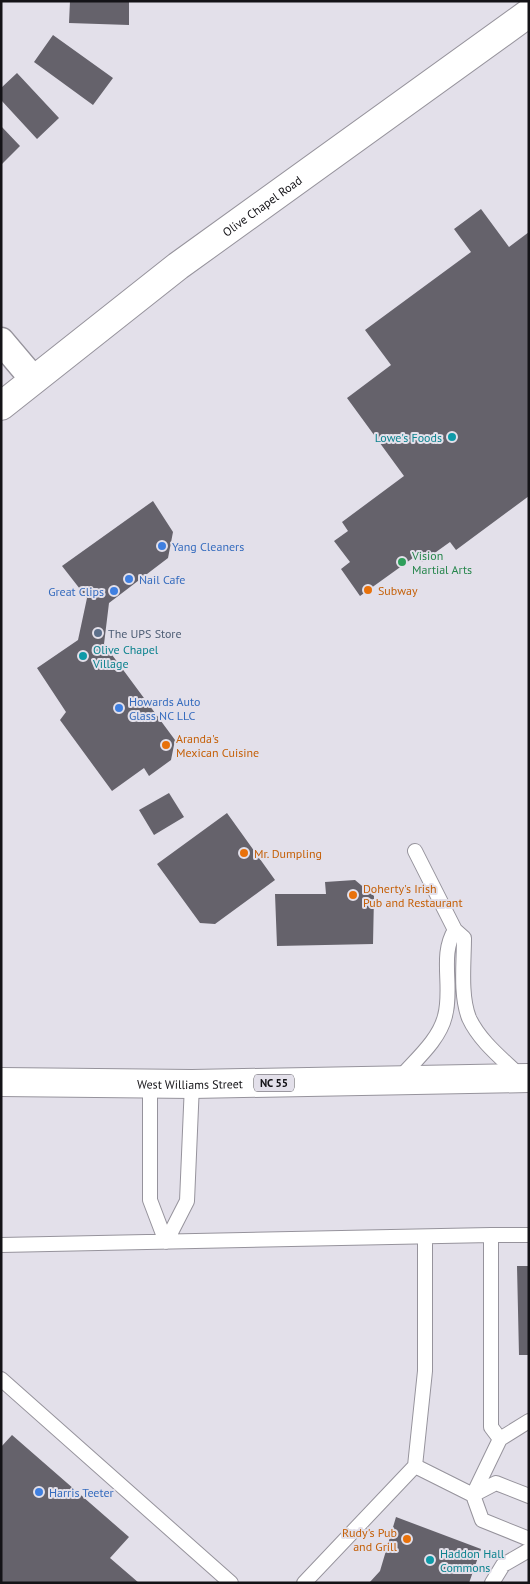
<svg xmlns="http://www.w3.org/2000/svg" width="530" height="1584" font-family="'PT Sans',sans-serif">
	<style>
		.building { fill: #65626b }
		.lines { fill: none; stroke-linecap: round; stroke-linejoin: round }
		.lane-casing { stroke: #96939c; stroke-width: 16 }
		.street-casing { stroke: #96939c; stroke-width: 29 }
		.secondary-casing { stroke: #96939c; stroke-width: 30 }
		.primary-casing { stroke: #96939c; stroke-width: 30 }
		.lane { stroke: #fff; stroke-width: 14 }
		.street { stroke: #fff; stroke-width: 26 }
		.secondary { stroke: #fff; stroke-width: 28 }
		.primary { stroke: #fff; stroke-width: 28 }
		.culture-dot { fill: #0f9aa8; stroke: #e3e0ea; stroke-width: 2 }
		.shop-dot { fill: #3f7fe0; stroke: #e3e0ea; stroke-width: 2 }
		.leisure-dot { fill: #2e9e5b; stroke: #e3e0ea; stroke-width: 2 }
		.food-dot { fill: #e8710a; stroke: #e3e0ea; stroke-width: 2 }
		.service-dot { fill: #5c6f8a; stroke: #e3e0ea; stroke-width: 2 }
		.labels { text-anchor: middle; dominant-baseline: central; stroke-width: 4; stroke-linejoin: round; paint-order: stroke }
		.shield { fill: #e3e0ea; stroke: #525056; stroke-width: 1 }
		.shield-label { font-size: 11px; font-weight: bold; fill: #141317 }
		.street-label { font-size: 12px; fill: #141317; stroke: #e3e0ea }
		.culture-label { font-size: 12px; fill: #0d838f; stroke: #e3e0ea; text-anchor: start }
		.shop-label { font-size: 12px; fill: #366cbe; stroke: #e3e0ea; text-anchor: start }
		.leisure-label { font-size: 12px; fill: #27864d; stroke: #e3e0ea; text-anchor: start }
		.food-label { font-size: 12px; fill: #c56008; stroke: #e3e0ea; text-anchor: start }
		.service-label { font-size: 12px; fill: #4e5e75; stroke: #e3e0ea; text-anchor: start }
	</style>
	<rect width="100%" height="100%" fill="#e3e0ea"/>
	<path class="building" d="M 70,1 L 129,1 L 129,25 L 69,23 Z
		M 53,35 L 113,78 L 93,105 L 34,62 Z
		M 17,73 L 59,118 L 37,139 L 1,100 L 1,88 Z
		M 1,126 L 20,146 L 1,165 Z
		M 481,209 L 509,247 L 529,232 L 529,496 L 456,550 L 450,542 L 422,562 L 417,555 L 360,596 L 341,569 L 350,562 L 334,541 L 348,531 L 342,522 L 404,476 L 347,398 L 391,365 L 365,330 L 471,252 L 454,229 Z
		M 153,501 L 173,532 L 168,558 L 109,603 L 104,644 L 175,740 L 171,760 L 149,776 L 144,768 L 112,791 L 60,720 L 66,712 L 37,668 L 78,640 L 87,598 L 62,566 Z
		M 169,793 L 184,817 L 154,835 L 139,810 Z
		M 227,813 L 275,880 L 215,924 L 200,923 L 157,864 Z
		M 355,880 L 374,896 L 373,944 L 277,946 L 275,894 L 326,894 L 325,882 Z
		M 517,1266 L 529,1266 L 529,1355 L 519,1355 Z
		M 12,1435 L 129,1537 L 110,1558 L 139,1583 L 1,1583 L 1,1447 Z
		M 396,1517 L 481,1549 L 469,1583 L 369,1583 L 380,1571 Z"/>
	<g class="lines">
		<defs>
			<path id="lane" d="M 415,851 L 455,930 L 464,938 C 464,962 460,995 469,1018 C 480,1042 504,1060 522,1078
				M 398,1080 C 414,1061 439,1041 445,1016 C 453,987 439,955 455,930
				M 150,1084 L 150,1200 L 166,1242
				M 166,1242 L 187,1201 L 192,1084
				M 1,1245 L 491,1235
				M 1,1379 L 231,1583
				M 500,1439 L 491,1427 L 491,1235 L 529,1235
				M 415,1466 L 473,1495 L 482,1520 L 529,1539
				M 473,1495 L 500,1439 L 529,1421
				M 473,1495 L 496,1483 L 529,1496
				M 304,1583 L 415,1466 L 425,1371 L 425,1237
				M 492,1583 L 503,1565 L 529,1550"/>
			<path id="street" d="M 1,341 L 34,380"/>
			<g id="secondary">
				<path id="s1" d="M 1,406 L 178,266 L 529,13"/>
			</g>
			<g id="primary">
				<path id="s2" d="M 1,1082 L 192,1084 L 529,1078"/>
			</g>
		</defs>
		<use href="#lane" class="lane-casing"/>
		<use href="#street" class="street-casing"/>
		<use href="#secondary" class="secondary-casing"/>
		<use href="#primary" class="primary-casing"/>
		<use href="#lane" class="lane"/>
		<use href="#street" class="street"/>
		<use href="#secondary" class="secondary"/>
		<use href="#primary" class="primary"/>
	</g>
	<g class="culture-dot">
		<circle cx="452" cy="437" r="5"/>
		<circle cx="83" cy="656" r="5"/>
		<circle cx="430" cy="1560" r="5"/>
	</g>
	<g class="shop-dot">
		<circle cx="162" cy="546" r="5"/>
		<circle cx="129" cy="579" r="5"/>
		<circle cx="114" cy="591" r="5"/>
		<circle cx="119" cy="708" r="5"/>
		<circle cx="39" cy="1492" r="5"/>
	</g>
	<circle class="leisure-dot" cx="402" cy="562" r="5"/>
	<g class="food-dot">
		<circle cx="368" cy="590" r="5"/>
		<circle cx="166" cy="745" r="5"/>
		<circle cx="244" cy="853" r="5"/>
		<circle cx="353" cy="895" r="5"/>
		<circle cx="407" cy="1539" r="5"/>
	</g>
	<circle class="service-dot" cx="98" cy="633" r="5"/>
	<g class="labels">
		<rect class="shield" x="254" y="1074.5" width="40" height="17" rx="4"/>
		<g class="shield-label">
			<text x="274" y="1083">NC 55</text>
		</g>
		<g class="street-label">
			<text stroke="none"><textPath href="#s1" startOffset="329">Olive Chapel Road</textPath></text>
			<text stroke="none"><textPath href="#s2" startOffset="189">West Williams Street</textPath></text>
		</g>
		<g class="culture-label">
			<text x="442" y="437" text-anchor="end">Lowe's Foods</text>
			<text x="93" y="649">Olive Chapel<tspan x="93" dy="14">Village</tspan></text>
			<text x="440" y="1553">Haddon Hall<tspan x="440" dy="14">Commons</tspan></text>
		</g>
		<g class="shop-label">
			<text x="172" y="546">Yang Cleaners</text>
			<text x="139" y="579">Nail Cafe</text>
			<text x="104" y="591" text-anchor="end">Great Clips</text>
			<text x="129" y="701">Howards Auto<tspan x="129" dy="14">Glass NC LLC</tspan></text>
			<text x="49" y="1492">Harris Teeter</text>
		</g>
		<g class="leisure-label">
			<text x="412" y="555">Vision<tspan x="412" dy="14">Martial Arts</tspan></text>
		</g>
		<g class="food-label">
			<text x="378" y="590">Subway</text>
			<text x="176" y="738">Aranda's<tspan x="176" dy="14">Mexican Cuisine</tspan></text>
			<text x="254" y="853">Mr. Dumpling</text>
			<text x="363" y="888">Doherty's Irish<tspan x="363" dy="14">Pub and Restaurant</tspan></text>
			<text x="397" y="1532" text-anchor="end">Rudy's Pub<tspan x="397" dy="14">and Grill</tspan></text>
		</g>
		<g class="service-label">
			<text x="108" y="633">The UPS Store</text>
		</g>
	</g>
	<rect width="530" height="1584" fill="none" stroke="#141317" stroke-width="5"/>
</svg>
